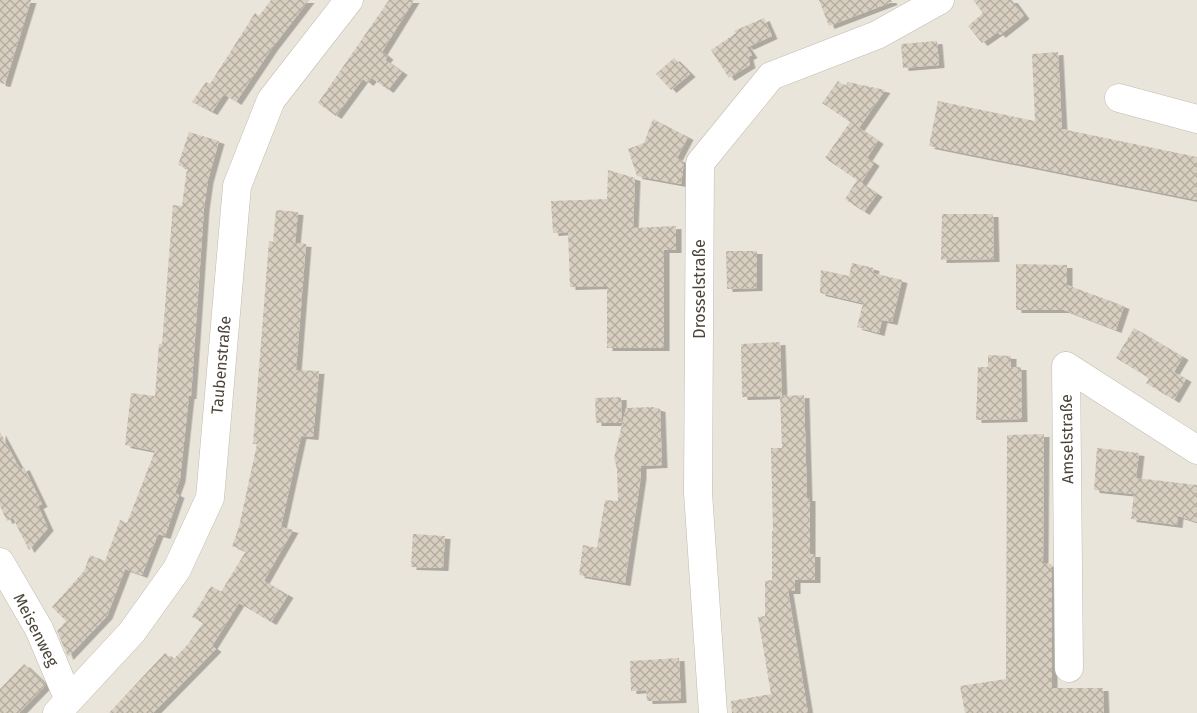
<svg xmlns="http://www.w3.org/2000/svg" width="1197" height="713" font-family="'Fira Sans',sans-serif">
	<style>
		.residential { fill: #eae5da }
		.building { fill: url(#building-cross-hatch); filter: url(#shadow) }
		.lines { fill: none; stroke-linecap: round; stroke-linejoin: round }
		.minor-casing { stroke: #c2bbae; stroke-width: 29 }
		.minor { stroke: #fff; stroke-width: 28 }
		.labels { text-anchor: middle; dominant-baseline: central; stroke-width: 4; stroke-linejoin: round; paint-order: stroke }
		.street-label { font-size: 16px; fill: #4b4439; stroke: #fff }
	</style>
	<defs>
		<pattern id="building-cross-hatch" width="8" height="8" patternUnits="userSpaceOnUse" patternTransform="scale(1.25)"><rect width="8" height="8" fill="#d8cfc1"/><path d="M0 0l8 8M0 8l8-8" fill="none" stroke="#b1aa9e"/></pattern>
		<filter id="shadow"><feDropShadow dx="5.5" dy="3" stdDeviation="0" flood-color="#0004"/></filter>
	</defs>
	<rect width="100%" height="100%" fill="#f6f3ec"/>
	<path class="residential" d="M 0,0 L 1197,0 L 1197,713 L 0,713 Z"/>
	<path class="building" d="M 0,0 L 31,0 L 5,84 L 0,83 Z
		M 271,0 L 309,0 L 272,48 L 236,102 L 224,94 L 212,112 L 192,102 L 206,82 L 210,84 L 255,13 L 259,16 Z
		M 389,0 L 414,0 L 382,52 L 388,57 L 385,60 L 402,72 L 388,90 L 372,78 L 368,83 L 363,79 L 336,116 L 318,103 Z
		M 819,0 L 891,0 L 892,2 L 829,26 Z
		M 973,0 L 1012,0 L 1024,16 L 1000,35 L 998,32 L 982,43 L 968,26 L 983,13 Z
		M 764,18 L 772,36 L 748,47 L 744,43 L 752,55 L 748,57 L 750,65 L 729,78 L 711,50 L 736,33 L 734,31 Z
		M 937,41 L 939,65 L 903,68 L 901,44 Z
		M 1058,52 L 1062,129 L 1197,157 L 1197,200 L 929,146 L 938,101 L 1035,121 L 1032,54 Z
		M 674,58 L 690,74 L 671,90 L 656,74 Z
		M 838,81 L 845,86 L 848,82 L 885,90 L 859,128 L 822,103 Z
		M 653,119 L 688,137 L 677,158 L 684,162 L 681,184 L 637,176 L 628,149 L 644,143 Z
		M 850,122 L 878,141 L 867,158 L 874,163 L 861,183 L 877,194 L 864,212 L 845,199 L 857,180 L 825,158 Z
		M 189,132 L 219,141 L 208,180 L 204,208 L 191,396 L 189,396 L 180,479 L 175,493 L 179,495 L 165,536 L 158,534 L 142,575 L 125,569 L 107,616 L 68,657 L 57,631 L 66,621 L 52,607 L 84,571 L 90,555 L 105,561 L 120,520 L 127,523 L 155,451 L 125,445 L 131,393 L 155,396 L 159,344 L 162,344 L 173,205 L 182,206 L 187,168 L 178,165 Z
		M 608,170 L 635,178 L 633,228 L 676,226 L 676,250 L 664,250 L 664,348 L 607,348 L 607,286 L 570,287 L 568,232 L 553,233 L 551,201 L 607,199 Z
		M 276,210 L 298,212 L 295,243 L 306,244 L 296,370 L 319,371 L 313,437 L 301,436 L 281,527 L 293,530 L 264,581 L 288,595 L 271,622 L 239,603 L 212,646 L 216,649 L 153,713 L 109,713 L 165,653 L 173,660 L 188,644 L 203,623 L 192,617 L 211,586 L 221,592 L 246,551 L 232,546 L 239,527 L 257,444 L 253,444 L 269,241 L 273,242 Z
		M 942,214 L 993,214 L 994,259 L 941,260 Z
		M 726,251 L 757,251 L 757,288 L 727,289 Z
		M 852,263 L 874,268 L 873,273 L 902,280 L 892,322 L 882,320 L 879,333 L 857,327 L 863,303 L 820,293 L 821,270 L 849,276 Z
		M 1016,264 L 1067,265 L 1067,285 L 1124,306 L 1116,330 L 1064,310 L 1016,310 Z
		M 1134,328 L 1183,357 L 1174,372 L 1186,379 L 1174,400 L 1146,383 L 1149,378 L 1116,358 Z
		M 780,342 L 782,396 L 804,395 L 807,498 L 810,498 L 810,554 L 815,554 L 815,580 L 795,580 L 795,591 L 788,591 L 808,713 L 732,713 L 731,701 L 771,694 L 758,617 L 765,616 L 765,581 L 772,580 L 772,531 L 773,531 L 771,448 L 782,448 L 780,396 L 742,397 L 741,344 Z
		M 988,355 L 1011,356 L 1011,367 L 1021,367 L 1022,419 L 976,420 L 978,367 L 988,367 Z
		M 621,397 L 622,423 L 596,423 L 595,398 Z
		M 653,407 L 660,409 L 662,465 L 641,466 L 641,476 L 625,583 L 579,575 L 583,545 L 597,548 L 605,500 L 618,501 L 617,469 L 614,458 L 626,408 Z
		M 0,432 L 20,469 L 24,467 L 42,504 L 38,506 L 48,528 L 29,550 L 13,518 L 7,521 L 0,506 Z
		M 1044,434 L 1043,563 L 1052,564 L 1052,688 L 1103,688 L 1104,713 L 965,713 L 960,686 L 1006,679 L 1007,435 Z
		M 1097,448 L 1139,453 L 1136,478 L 1197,485 L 1197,522 L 1178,516 L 1177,525 L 1131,519 L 1134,494 L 1094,490 Z
		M 413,534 L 445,536 L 443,568 L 411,567 Z
		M 679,658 L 681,700 L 647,701 L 646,690 L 631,691 L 630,661 Z
		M 24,664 L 46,685 L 19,713 L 0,713 L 0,689 Z"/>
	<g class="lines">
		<defs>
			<path id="minor" d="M 1119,98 L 1197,119
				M 1066,366 L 1069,668
				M 1066,366 L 1197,450
				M 0,562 L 39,629 L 69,700
				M 57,713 L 132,632 L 177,569 L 210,498 L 237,186 L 271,100 L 349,0
				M 713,713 L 698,493 L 700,163 L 771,76 L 877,35 L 940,0"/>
		</defs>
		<use href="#minor" class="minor-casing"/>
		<use href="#minor" class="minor"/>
	</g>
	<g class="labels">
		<g class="street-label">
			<text transform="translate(699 289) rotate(-90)">Drosselstraße</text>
			<text transform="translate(221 365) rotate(-85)">Taubenstraße</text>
			<text transform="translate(1067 439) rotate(-91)">Amselstraße</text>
			<text transform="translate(36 630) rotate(63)">Meisenweg</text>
		</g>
	</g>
</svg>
